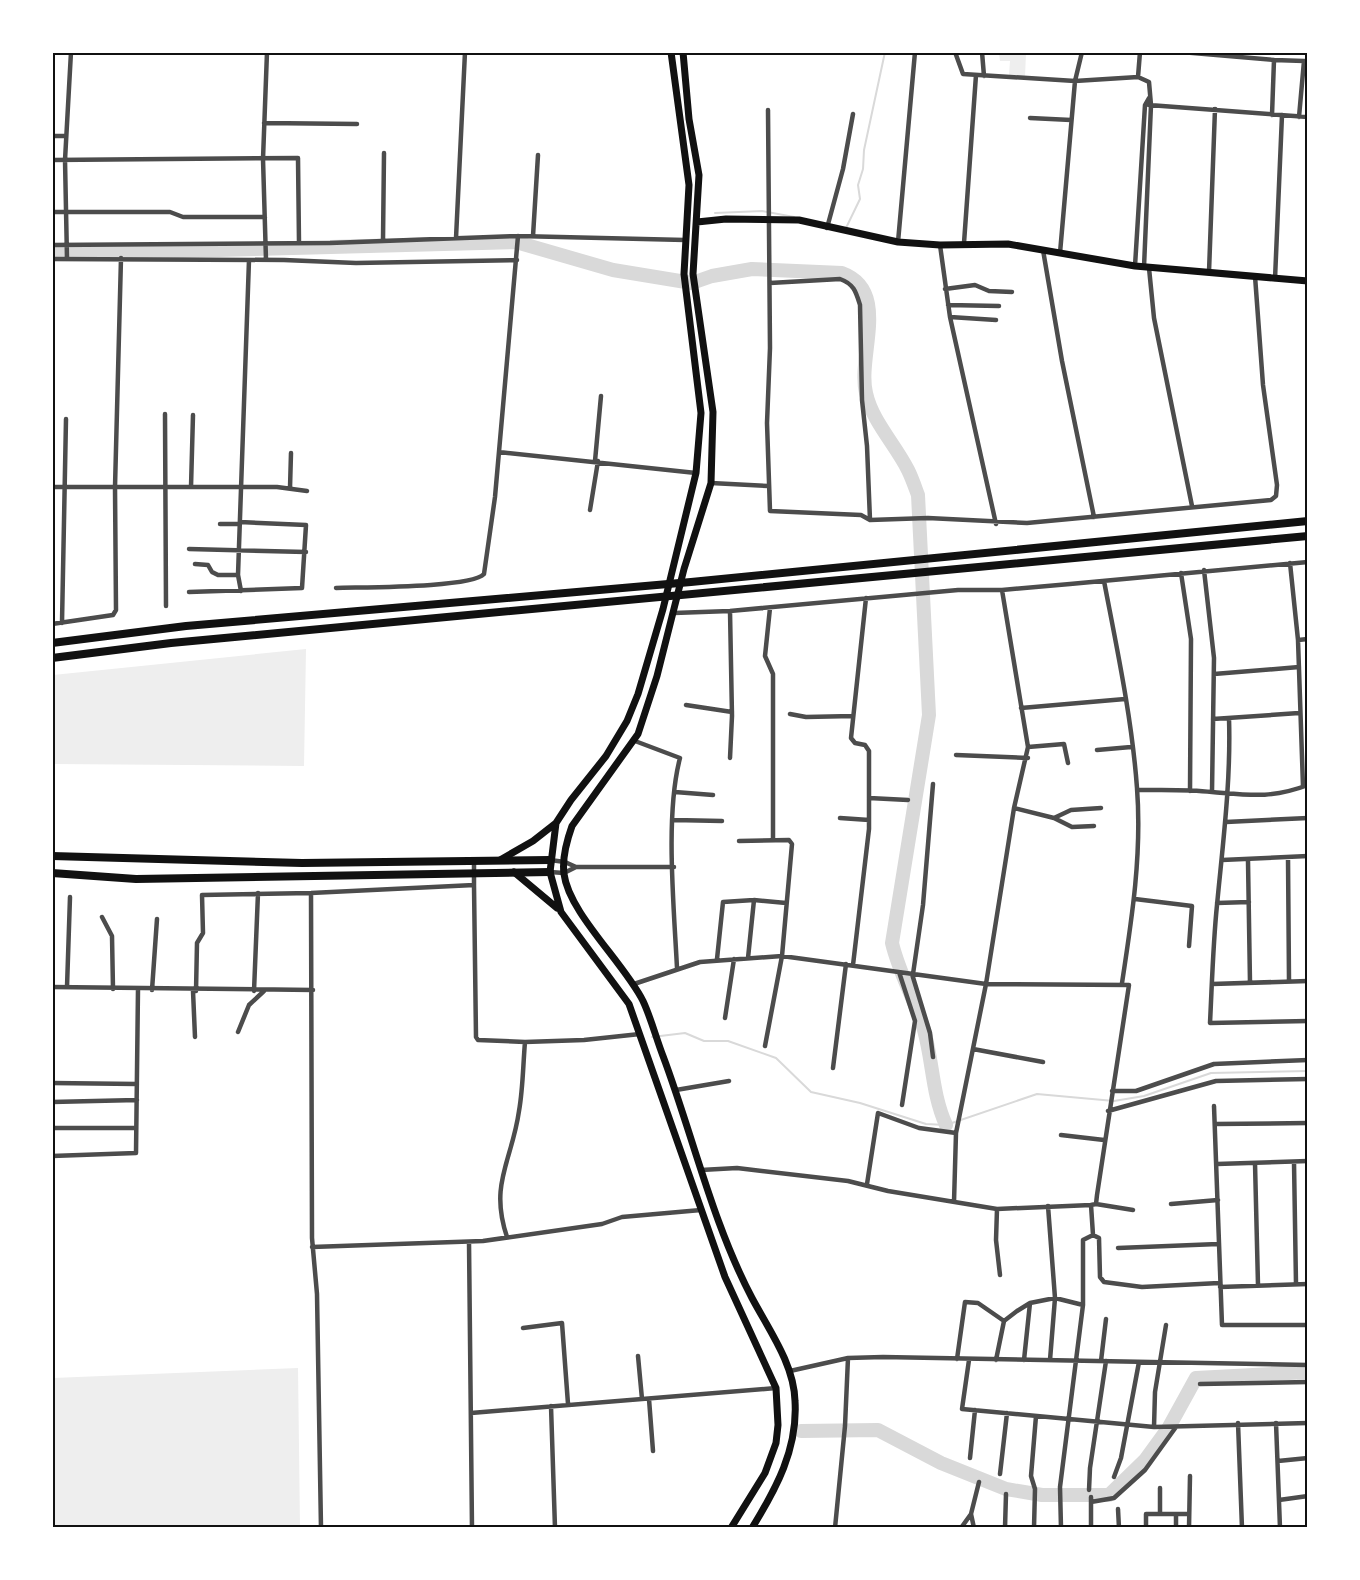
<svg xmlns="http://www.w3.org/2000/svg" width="1360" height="1580" font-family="'IBM Plex Sans',sans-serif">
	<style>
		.green { fill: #eee }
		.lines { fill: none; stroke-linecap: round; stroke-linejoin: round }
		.stream { stroke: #d9d9d9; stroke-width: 2 }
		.river { stroke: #d9d9d9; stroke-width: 14 }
		.minor { stroke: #4c4c4c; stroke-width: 4.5 }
		.secondary { stroke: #111; stroke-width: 7 }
		.motorway { stroke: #111; stroke-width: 8 }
		.neatline { fill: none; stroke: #111; stroke-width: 2 }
	</style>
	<rect width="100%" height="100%" fill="#fff"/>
	<path class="green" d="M 999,53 L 1026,53 L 1025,77 L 1009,75 L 1010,61 L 1000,61 Z
		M 306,649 L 304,766 L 53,764 L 53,675 Z
		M 298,1368 L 300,1527 L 53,1527 L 53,1378 Z"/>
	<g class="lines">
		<path class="stream" d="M 715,213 L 762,211 L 794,217
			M 846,228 L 860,199 L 858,185 L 863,169 L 864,150 L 885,52
			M 652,1037 L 685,1033 L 704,1041 L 728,1041 L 776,1058 L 811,1092 L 860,1103 L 926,1124 L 946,1125 L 1037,1094 L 1114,1101 L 1144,1096 L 1211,1073 L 1308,1071"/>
		<path class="river" d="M 52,250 L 181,251 L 516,242 L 613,270 L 692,283 L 712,276 L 752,269 L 842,273 C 891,291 857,356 866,393 C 872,421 895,444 908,470 C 912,478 915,487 918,495 L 929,715 L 892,943 C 899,973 915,1000 924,1030 C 933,1062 932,1094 946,1125
			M 801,1431 L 878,1430 L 941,1463 L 1006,1489 L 1042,1495 L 1109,1495 L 1145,1460 L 1169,1427 L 1196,1378 L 1308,1372"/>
		<path class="minor" d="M 955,52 L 963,74 L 1075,81 L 1138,77 L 1149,82 L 1151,105 L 1144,267
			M 982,52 L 984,76
			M 1181,52 L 1274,60 L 1272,115
			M 1274,60 L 1304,61
			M 1138,77 L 1140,52
			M 1149,105 L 1308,117
			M 768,110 L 770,348 L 767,423 L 770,511 L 861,515 L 870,520 L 928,518 L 1027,523 L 1271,500 L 1276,496 L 1277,485 L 1263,385 L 1255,276
			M 1299,117 L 1304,61 L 1308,61
			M 1030,118 L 1071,120
			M 264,123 L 357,124
			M 52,136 L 66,136
			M 52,160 L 298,158 L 299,243
			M 52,212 L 170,212 L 183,217 L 265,217
			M 827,228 L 843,169 L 853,114
			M 533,236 L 538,155
			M 456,238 L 465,52
			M 383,240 L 384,153
			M 898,242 L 915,52
			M 964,243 L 976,75
			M 52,245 L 330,243 L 518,236 L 685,240
			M 940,245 L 950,317 L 996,524
			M 1043,250 L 1062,361 L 1094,517
			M 1060,253 L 1075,81 L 1082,52
			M 52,259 L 284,260 L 356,263 L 517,260
			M 67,259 L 65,160 L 71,52
			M 266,260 L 263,159 L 267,52
			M 1135,266 L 1145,105 L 1149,98
			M 1149,268 L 1154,318 L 1192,506
			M 1209,272 L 1215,109
			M 1275,279 L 1282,115
			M 770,283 L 840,279 C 854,284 856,292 860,305 L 862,400 L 867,446 L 870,520
			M 945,289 L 975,285 L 989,291 L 1012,292
			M 948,305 L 999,306
			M 950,317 L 996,320
			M 165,414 L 166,606
			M 499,452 L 696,473
			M 595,461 L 601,396
			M 711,483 L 768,486
			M 52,487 L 277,487 L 307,491
			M 191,487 L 193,415
			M 290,488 L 291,453
			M 590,510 L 598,461
			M 220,524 L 240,524
			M 189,549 L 306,552
			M 1290,563 L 1298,640 L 1303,786
			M 195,564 L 208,565 L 212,572 L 218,575 L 238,575
			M 1204,570 L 1214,658 L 1212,792
			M 1181,573 L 1191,639 L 1190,791
			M 1104,581 C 1117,649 1132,719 1137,788 C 1142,854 1132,918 1122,983
			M 336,588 C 361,587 471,588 484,574 L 495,497 L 518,236
			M 1002,590 L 1028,747 L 1014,808 L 1054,818 L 1071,810 L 1101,808
			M 241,591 L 238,575 L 249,260
			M 189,592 L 302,588 L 306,525 L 240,522
			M 770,608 L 765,656 L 773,674 L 773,840
			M 674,613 L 730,611 L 958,590 L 1002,590 L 1070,584 L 1308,562
			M 62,623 L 66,419
			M 52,624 L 113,615 L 116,610 L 115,487 L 121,258
			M 1298,640 L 1308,639
			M 1214,674 L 1299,667
			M 686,705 L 732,712
			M 1021,708 L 1125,699
			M 790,714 L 806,717 L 853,716
			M 1229,718 C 1231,781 1223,842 1217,905 C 1213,944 1212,984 1210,1023 L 1308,1021
			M 1213,719 L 1299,713
			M 635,741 L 680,758 C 665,815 674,907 677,968
			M 1028,747 L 1064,744 L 1068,763
			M 1097,750 L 1131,747
			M 956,755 L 1028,758
			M 730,758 L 732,716 L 730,611
			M 1137,790 C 1162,790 1187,789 1212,792 C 1249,795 1271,799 1308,785
			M 675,792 L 713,795
			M 869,798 L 908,800
			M 840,818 L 869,820
			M 1054,818 L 1072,827 L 1094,826
			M 674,820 L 722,821
			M 1226,822 L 1308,818
			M 739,841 L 789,840 L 792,844 L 782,956 L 765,1046
			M 1288,857 L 1289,981
			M 550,860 L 565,862 L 576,867
			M 1222,860 L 1308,856
			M 1248,861 L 1250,983
			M 550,872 L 564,873 L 576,867 L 674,867
			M 474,885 L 476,1037 L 478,1040 L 525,1042
			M 311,893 L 312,1238 L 317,1294 L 321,1528
			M 1135,899 L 1192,906 L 1189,946
			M 754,900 L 786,903
			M 1217,903 L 1249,902
			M 102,917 L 112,936 L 113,989
			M 717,959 L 723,902 L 754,900 L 748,958
			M 853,965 L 869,829 L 869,751 L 865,745 L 855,743 L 851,738 L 866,598
			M 899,972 L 915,1021 L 902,1105
			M 912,974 L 930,1033 L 933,1057
			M 913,974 L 923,905 L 933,784
			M 634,984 L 700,962 L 782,956 L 986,984 L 1129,985 L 1097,1195 L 1096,1204 L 1091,1205
			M 1212,984 L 1308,981
			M 52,987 L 313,990
			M 67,987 L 70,897
			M 152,990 L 157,919
			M 193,991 L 195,1037
			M 196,991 L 197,943 L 203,933 L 202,895 L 311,893 L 474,885 L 474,861
			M 254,991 L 258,893
			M 725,1018 L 734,959
			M 238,1032 L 249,1005 L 264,991
			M 973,1049 L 1043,1062
			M 833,1068 L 846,964
			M 52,1083 L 137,1084
			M 676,1090 L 729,1081
			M 1112,1091 L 1136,1091 L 1214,1064 L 1308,1060
			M 52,1102 L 137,1100
			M 1214,1106 L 1222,1325 L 1308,1325
			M 1108,1111 L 1216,1081 L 1308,1079
			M 1215,1124 L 1308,1123
			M 52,1128 L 136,1128
			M 1061,1135 L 1104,1140
			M 52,1156 L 136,1153 L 138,989
			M 1294,1162 L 1296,1284
			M 1255,1163 L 1258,1285
			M 1217,1164 L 1308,1161
			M 701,1170 L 737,1168 L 848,1181 L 888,1191 L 997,1209 L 1091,1205
			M 867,1184 L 878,1113 L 919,1128 L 956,1133
			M 954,1202 L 956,1133 L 986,984 L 1014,808
			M 1096,1204 L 1133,1210
			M 1171,1204 L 1218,1200
			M 1048,1206 L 1055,1298 L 1050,1360
			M 997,1209 L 996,1240 L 1000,1275
			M 1093,1235 L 1099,1238 L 1100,1277 L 1104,1282 L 1142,1287 L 1219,1283
			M 507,1237 C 489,1184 512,1161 519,1111 C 523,1089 523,1065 525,1042 L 584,1040 L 640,1034
			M 469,1242 L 472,1528
			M 312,1247 L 483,1241 L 602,1224 L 622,1217 L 701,1210
			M 1118,1248 L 1218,1244
			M 1220,1287 L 1308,1284
			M 523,1328 L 562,1323 L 568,1404
			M 638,1356 L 642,1399
			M 957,1359 L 965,1302 L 978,1303 L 1004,1321
			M 969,1360 L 962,1409 L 1154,1427 L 1308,1423
			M 996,1360 L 1004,1321 L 1017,1311 L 1030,1303 L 1055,1298 L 1083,1305
			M 1024,1360 L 1030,1303
			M 1101,1361 L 1106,1319
			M 790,1371 L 848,1358 L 883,1357 L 1308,1365
			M 1200,1384 L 1308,1382
			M 649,1399 L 653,1451
			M 551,1406 L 555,1528
			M 471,1413 L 776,1388
			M 1238,1423 L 1242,1528
			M 1276,1423 L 1280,1528
			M 1154,1427 L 1155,1392 L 1166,1325
			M 970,1458 L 975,1410
			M 1278,1461 L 1308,1458
			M 1000,1474 L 1007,1413
			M 1114,1477 L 1121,1458 L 1139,1362
			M 1160,1488 L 1160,1513
			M 1089,1490 L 1090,1468 L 1106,1361
			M 1091,1497 L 1091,1528
			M 1279,1500 L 1308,1496
			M 1091,1502 L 1114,1498 L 1145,1470 L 1176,1427
			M 1118,1509 L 1119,1528
			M 971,1514 L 974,1528
			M 1176,1514 L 1176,1528
			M 835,1528 L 845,1426 L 848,1358
			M 961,1528 L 971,1514 L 979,1482
			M 1005,1528 L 1006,1494
			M 1034,1528 L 1035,1489 L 1031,1476 L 1036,1416
			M 1061,1528 L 1060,1487 L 1083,1305 L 1083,1240 L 1093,1235 L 1091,1205
			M 1146,1528 L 1146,1514 L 1189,1514
			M 1189,1528 L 1190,1476"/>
		<path class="secondary" d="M 671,52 L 689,185 L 684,274 L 701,413 L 696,473 L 663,609 L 638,694 L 627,721 L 606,756 L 571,800 L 556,823 L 550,872 L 561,912 L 629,1004 L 725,1277 L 776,1388 L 778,1425 L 776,1443 L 765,1473 L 731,1528
			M 683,52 L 689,119 L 699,175 L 693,274 L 713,412 L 711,483 L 684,569 L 657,676 L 638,734 L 572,826 C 567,840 562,859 564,874 C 569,913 624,963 643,1001 C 651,1018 656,1038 663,1056 C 693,1136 712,1222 752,1298 C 769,1330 794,1364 795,1401 C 798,1449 776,1489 752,1528
			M 697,222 L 726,219 L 799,220 L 898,242 L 940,245 L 1008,244 L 1135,266 L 1308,281
			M 500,860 L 533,841 L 556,823
			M 514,872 L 557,908"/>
		<path class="motorway" d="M 52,643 L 186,626 L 691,582 L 1308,521
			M 52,658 L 171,643 L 1308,536
			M 52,856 L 302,863 L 550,860
			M 52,873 L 136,879 L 550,872"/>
	</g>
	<rect width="1360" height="1580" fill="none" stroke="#ffffff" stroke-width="108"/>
	<rect x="54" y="54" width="1252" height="1472" class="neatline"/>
</svg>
